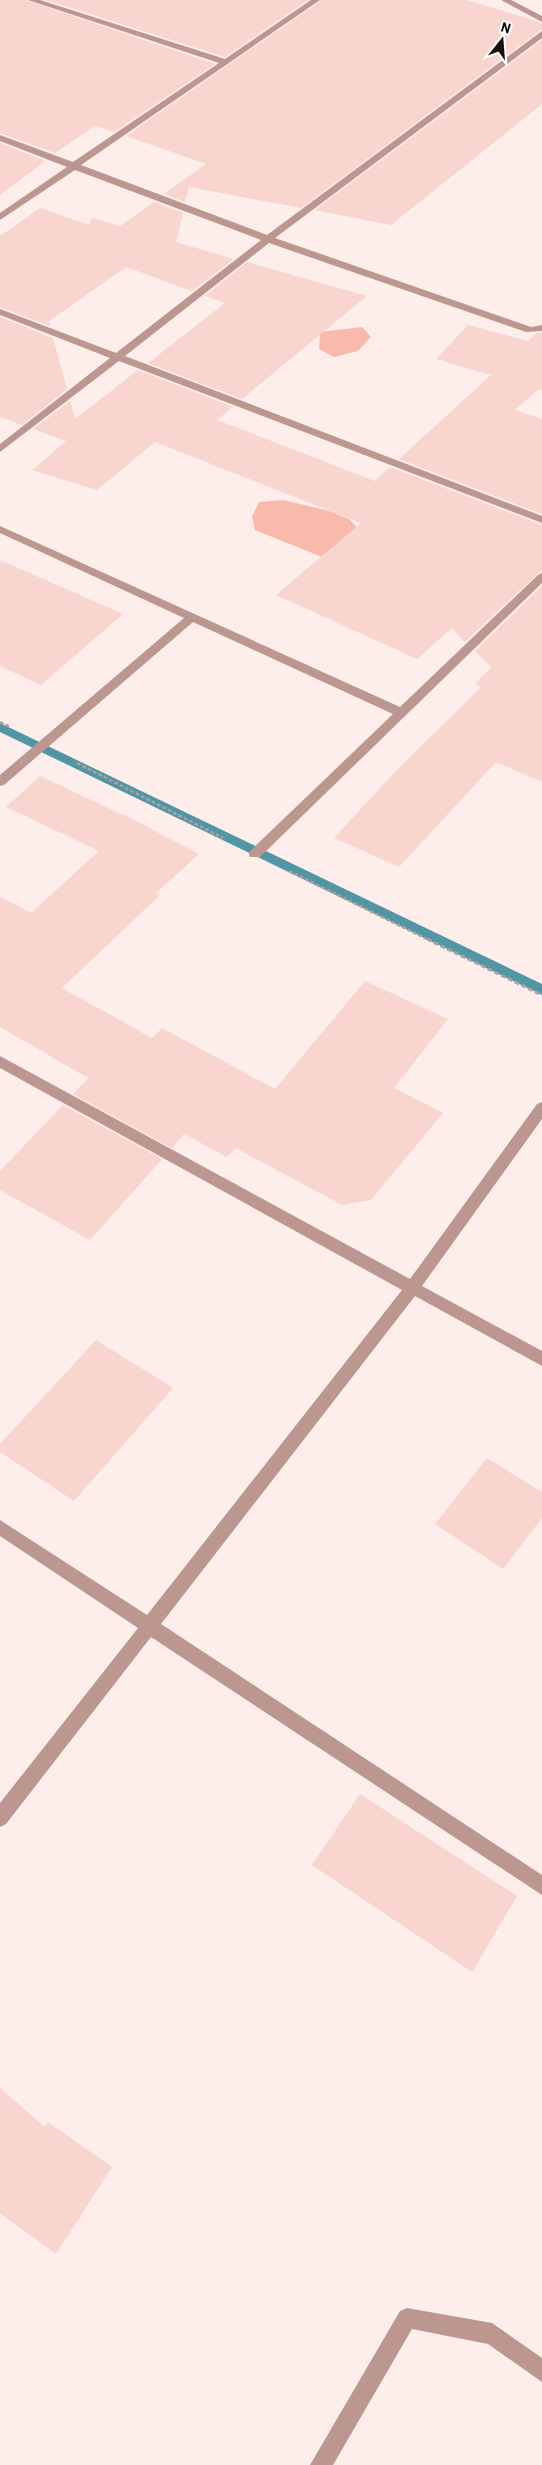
<svg xmlns="http://www.w3.org/2000/svg" width="542" height="2465" font-family="Barlow,sans-serif">
	<style>
		.green { fill: #f9baae }
		.lines { fill: none; stroke-linecap: round; stroke-linejoin: round }
		.stream { fill: #5096a5; fill-rule: evenodd }
		.building { fill: #f8d5ce }
		.path-far1 { stroke: #aea09d; stroke-width: 2.5; stroke-dasharray: 4 2; stroke-linecap: butt }
		.path { stroke: #aea09d; stroke-width: 3; stroke-dasharray: 5 2.5; stroke-linecap: butt }
		.minor { fill: #bc9790; fill-rule: evenodd }
	</style>
	<rect width="100%" height="100%" fill="#fdeeeb"/>
	<path class="green" d="M 362,327 L 371,337 L 358,351 L 334,357 L 319,349 L 320,332 Z
		M 283,500 L 330,511 L 349,519 L 360,531 L 337,563 L 255,530 L 252,517 L 259,502 Z"/>
	<g class="lines">
		<path class="stream" d="M 0,723 L 542,984 L 542,995 L 0,732 Z"/>
	</g>
	<path class="building" d="M 0,0 L 26,0 L 215,64 L 114,132 L 95,126 L 55,153 L 0,133 Z
		M 46,0 L 308,0 L 225,57 Z
		M 322,0 L 467,0 L 536,21 L 542,24 L 542,29 L 301,208 L 189,187 L 185,202 L 164,194 L 206,164 L 126,136 Z
		M 542,40 L 542,104 L 391,225 L 315,210 Z
		M 0,143 L 45,161 L 0,195 Z
		M 154,202 L 183,213 L 176,242 L 234,259 L 192,291 L 126,267 L 49,321 L 50,326 L 0,307 L 0,236 L 40,208 L 89,225 L 92,218 L 120,226 Z
		M 247,262 L 367,296 L 242,399 L 148,363 L 225,303 L 205,296 Z
		M 0,317 L 53,338 L 67,389 L 22,425 L 0,417 Z
		M 468,325 L 528,341 L 537,333 L 542,333 L 542,390 L 539,389 L 515,410 L 542,419 L 542,514 L 399,459 L 491,375 L 436,359 Z
		M 138,370 L 233,407 L 217,420 L 375,481 L 390,467 L 542,525 L 542,571 L 537,574 L 465,642 L 452,628 L 417,659 L 276,595 L 361,523 L 155,442 L 97,490 L 32,470 L 66,441 L 33,429 L 70,401 L 75,419 Z
		M 0,560 L 123,614 L 41,685 L 0,666 Z
		M 542,586 L 542,782 L 496,762 L 399,867 L 334,838 L 393,774 L 481,687 L 475,684 L 491,667 L 475,651 Z
		M 40,776 L 134,820 L 199,854 L 156,893 L 160,895 L 62,988 L 152,1038 L 162,1028 L 275,1089 L 365,981 L 448,1019 L 394,1088 L 443,1113 L 371,1200 L 342,1205 L 236,1148 L 227,1157 L 184,1134 L 172,1148 L 73,1094 L 88,1078 L 0,1027 L 0,897 L 31,913 L 99,851 L 6,807 Z
		M 63,1105 L 162,1159 L 90,1240 L 0,1190 L 0,1171 Z
		M 96,1340 L 173,1388 L 74,1501 L 0,1452 L 0,1444 Z
		M 487,1458 L 542,1492 L 542,1518 L 503,1569 L 435,1524 Z
		M 360,1794 L 517,1896 L 472,1972 L 312,1865 Z
		M 0,2088 L 45,2127 L 48,2122 L 112,2167 L 56,2254 L 0,2213 Z"/>
	<g class="lines">
		<path class="path-far1" d="M 0,722 L 10,727
			M 77,763 L 223,838
			M 289,871 L 429,940"/>
		<path class="path" d="M 427,939 L 542,995"/>
		<path class="minor" d="M 28,0 L 40,0 L 225,59 L 311,0 L 320,0 L 81,165 L 267,235 L 542,31 L 542,38 L 275,238 L 531,327 L 542,325 L 542,331 L 526,332 L 269,243 L 125,356 L 542,516 L 542,523 L 119,361 L 0,452 L 0,444 L 110,358 L 0,315 L 0,309 L 116,353 L 261,240 L 75,170 L 0,220 L 0,213 L 67,167 L 0,141 L 0,135 L 73,162 L 219,63 Z
			M 501,0 L 511,0 L 542,16 L 542,22 Z
			M 0,526 L 400,707 L 538,575 L 542,573 L 542,583 L 260,857 L 250,857 L 249,854 L 250,851 L 393,714 L 193,622 L 4,785 L 0,786 L 0,775 L 184,618 L 0,533 Z
			M 0,1056 L 410,1279 L 537,1104 L 542,1102 L 542,1119 L 422,1286 L 542,1351 L 542,1366 L 415,1296 L 161,1624 L 542,1875 L 542,1895 L 151,1637 L 6,1824 L 0,1827 L 0,1803 L 138,1628 L 0,1536 L 0,1520 L 147,1615 L 402,1290 L 0,1068 Z
			M 407,2308 L 492,2323 L 542,2358 L 542,2382 L 488,2344 L 412,2329 L 333,2465 L 310,2465 L 400,2311 Z"/>
	</g>
	<g transform="translate(502 40) rotate(17)" stroke="#ffffff" stroke-width="4" paint-order="stroke">
	<path d="M0-4L9 19L0 12L-9 19Z" fill="#1a0e0c"/>
	<text y="-8" font-size="14" font-weight="bold" text-anchor="middle" fill="#1a0e0c">N</text>
	</g>
</svg>
